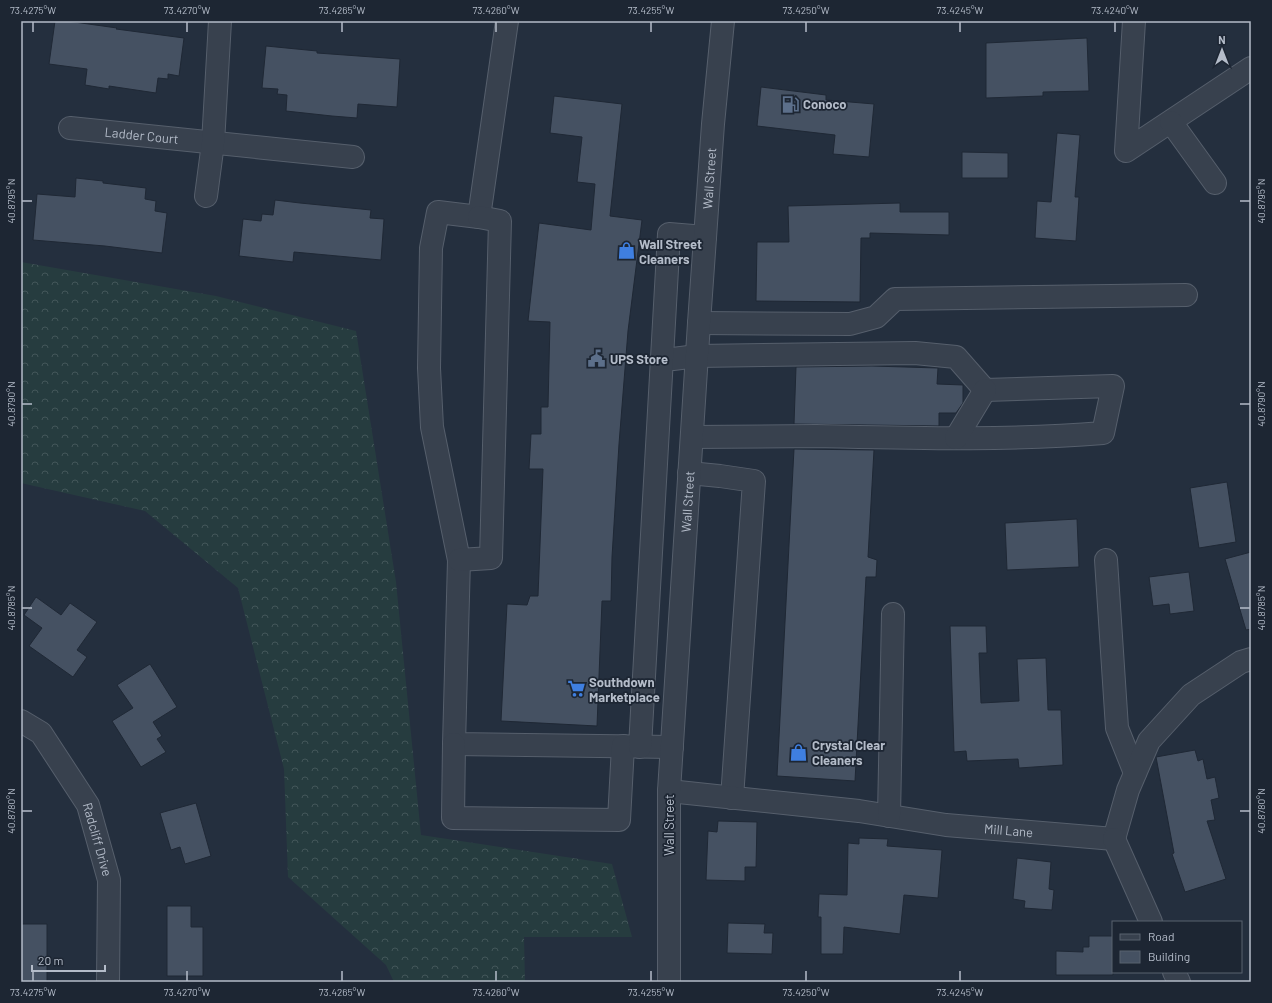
<svg xmlns="http://www.w3.org/2000/svg" width="1272" height="1003" font-family="Barlow,sans-serif">
	<style>
		.forest { fill: url(#forest-crowns) }
		.building { fill: #455162; stroke: #1f2835 }
		.lines { fill: none; stroke-linecap: round; stroke-linejoin: round }
		.minor-casing { stroke: #565f6c; stroke-width: 24 }
		.minor { stroke: #38414e; stroke-width: 22 }
		.ticks { fill: none; stroke: #b4bcc9; stroke-width: 1.5 }
		.labels { text-anchor: middle; dominant-baseline: central; stroke-width: 3.5; stroke-linejoin: round; paint-order: stroke }
		.poi-label { font-size: 13px; font-weight: bold; fill: #b4bcc9; stroke: #1d2633; text-anchor: start }
		.street-label { font-size: 13px; fill: #b4bcc9; stroke: #1d2633 }
		.neatline { fill: none; stroke: #b4bcc9; stroke-width: 1.5 }
		.ticks-label { font-size: 10px; text-anchor: middle; fill: #b4bcc9 }
	</style>
	<defs>
		<pattern id="forest-crowns" width="20" height="18" patternUnits="userSpaceOnUse"><rect width="20" height="18" fill="#263c3f"/><path d="M2 6a3 3 0 1 1 6 0M12 15a3 3 0 1 1 6 0" fill="none" stroke="#435659"/></pattern>
	</defs>
	<rect width="100%" height="100%" fill="#242f3e"/>
	<path class="forest" d="M 21,262 L 216,296 L 356,331 L 396,582 L 421,835 L 612,864 L 632,937 L 524,937 L 525,982 L 394,982 L 386,965 L 288,877 L 284,769 L 238,588 L 145,511 L 21,483 Z"/>
	<path class="building" d="M 55,21 L 67,21 L 117,28 L 116,29 L 184,38 L 179,76 L 168,74 L 168,79 L 158,78 L 156,93 L 109,86 L 109,89 L 85,85 L 87,69 L 49,64 Z
		M 1087,38 L 1089,91 L 1043,92 L 1043,96 L 986,98 L 986,43 Z
		M 266,46 L 317,51 L 317,53 L 400,59 L 397,107 L 358,104 L 357,118 L 332,116 L 286,111 L 287,95 L 277,94 L 278,89 L 262,88 Z
		M 761,87 L 826,95 L 826,100 L 874,104 L 869,157 L 833,154 L 835,135 L 757,126 Z
		M 554,96 L 622,104 L 610,216 L 642,220 L 628,331 L 619,444 L 612,557 L 611,601 L 602,601 L 597,726 L 501,721 L 507,604 L 527,605 L 530,596 L 538,596 L 543,469 L 529,469 L 531,434 L 541,434 L 541,407 L 548,407 L 550,322 L 528,321 L 539,223 L 591,230 L 595,184 L 577,182 L 582,137 L 550,133 Z
		M 1057,133 L 1080,135 L 1075,197 L 1079,197 L 1076,241 L 1035,238 L 1037,201 L 1051,202 Z
		M 962,152 L 1008,153 L 1008,178 L 962,178 Z
		M 76,178 L 103,181 L 103,183 L 146,188 L 145,199 L 156,201 L 155,211 L 167,213 L 162,253 L 105,246 L 33,240 L 37,194 L 75,197 Z
		M 275,200 L 300,203 L 371,210 L 370,218 L 384,219 L 381,260 L 294,252 L 293,262 L 239,256 L 243,219 L 261,221 L 262,214 L 273,215 Z
		M 900,203 L 900,212 L 949,212 L 949,235 L 870,233 L 870,238 L 861,238 L 860,302 L 756,301 L 757,242 L 789,242 L 788,206 Z
		M 872,366 L 938,368 L 937,384 L 963,385 L 963,403 L 956,413 L 939,413 L 939,426 L 794,424 L 796,367 Z
		M 794,449 L 874,450 L 868,557 L 877,560 L 876,577 L 866,577 L 855,781 L 777,776 Z
		M 1227,482 L 1236,542 L 1199,548 L 1190,488 Z
		M 1077,519 L 1079,567 L 1007,570 L 1005,523 Z
		M 1251,552 L 1251,629 L 1246,630 L 1225,559 Z
		M 1189,572 L 1194,611 L 1170,614 L 1169,604 L 1153,606 L 1149,577 Z
		M 36,597 L 61,615 L 70,603 L 97,622 L 77,650 L 87,657 L 73,677 L 29,646 L 42,628 L 24,615 Z
		M 950,626 L 986,626 L 987,653 L 979,653 L 981,703 L 1019,701 L 1017,659 L 1046,658 L 1048,710 L 1061,710 L 1063,765 L 1019,768 L 1018,759 L 967,761 L 966,751 L 954,752 Z
		M 150,664 L 177,707 L 153,722 L 162,736 L 157,739 L 166,752 L 141,767 L 112,721 L 133,708 L 117,685 Z
		M 1195,750 L 1198,761 L 1203,759 L 1207,779 L 1215,777 L 1219,798 L 1211,800 L 1215,820 L 1207,821 L 1226,879 L 1185,892 L 1172,854 L 1174,853 L 1156,757 Z
		M 196,803 L 211,856 L 185,864 L 180,847 L 171,850 L 160,813 Z
		M 718,821 L 757,822 L 756,867 L 745,867 L 745,881 L 706,880 L 708,831 L 717,832 Z
		M 859,838 L 888,839 L 887,846 L 942,850 L 938,898 L 904,895 L 900,934 L 844,927 L 843,954 L 821,954 L 821,917 L 818,917 L 819,894 L 847,895 L 848,843 L 859,844 Z
		M 1017,858 L 1051,862 L 1049,889 L 1054,890 L 1052,910 L 1024,908 L 1025,901 L 1013,899 Z
		M 167,906 L 191,906 L 191,927 L 203,927 L 203,976 L 167,976 Z
		M 728,923 L 765,924 L 764,933 L 773,933 L 772,954 L 727,953 Z
		M 21,924 L 47,924 L 47,982 L 21,982 Z
		M 1089,936 L 1113,936 L 1113,975 L 1056,975 L 1056,951 L 1083,952 L 1083,947 L 1089,947 Z"/>
	<g class="lines">
		<defs>
			<g id="minor">
				<path d="M 507,21 L 479,217 L 438,212 L 431,248 L 429,368 L 432,427 L 459,560 L 454,744 L 672,747"/>
				<path d="M 1134,21 L 1126,151 L 1251,68"/>
				<path d="M 1171,122 L 1215,183"/>
				<path id="s1" d="M 70,128 L 353,157"/>
				<path d="M 206,196 L 213,143 L 220,21"/>
				<path d="M 699,323 L 850,324 L 876,317 L 895,299 L 1186,295"/>
				<path d="M 662,359 L 673,359 L 697,356 L 915,353 L 956,357 L 985,390 L 1113,386 L 1103,433 C 1007,441 911,438 816,436 C 774,436 733,437 692,437"/>
				<path d="M 956,438 L 985,390"/>
				<path d="M 689,473 L 720,476 L 754,481 L 732,798"/>
				<path d="M 459,560 L 491,558 L 500,221 L 479,217"/>
				<path d="M 1106,560 L 1117,728 L 1135,773"/>
				<path id="s2" d="M 21,721 L 41,733 L 88,805 L 109,880 L 108,982"/>
				<path d="M 454,744 L 453,818 L 619,820 L 623,746"/>
				<path d="M 640,747 L 669,234 L 705,237"/>
				<path id="s3" d="M 669,791 L 859,811 L 946,825 L 1114,839"/>
				<path d="M 889,816 L 893,614"/>
				<path d="M 1114,839 L 1128,790 L 1149,741 L 1191,695 L 1241,662 L 1251,659"/>
				<path d="M 1114,839 L 1151,922"/>
				<path d="M 1174,972 L 1179,982"/>
				<path id="s4" d="M 669,982 L 669,791 L 699,323 L 713,124 L 723,21"/>
			</g>
		</defs>
		<use href="#minor" class="minor-casing"/>
		<use href="#minor" class="minor"/>
	</g>
	<path class="ticks" d="M 33,22 L 33,32M 187,22 L 187,32M 342,22 L 342,32M 496,22 L 496,32M 651,22 L 651,32M 806,22 L 806,32M 960,22 L 960,32M 1115,22 L 1115,32M 22,201 L 32,201M 1240,201 L 1250,201M 22,404 L 32,404M 1240,404 L 1250,404M 22,608 L 32,608M 1240,608 L 1250,608M 22,811 L 32,811M 1240,811 L 1250,811M 33,971 L 33,981M 187,971 L 187,981M 342,971 L 342,981M 496,971 L 496,981M 651,971 L 651,981M 806,971 L 806,981M 960,971 L 960,981"/>
	<defs>
		<symbol id="fuel-bare" viewBox="-9 -9 18 18"><path d="M-5.5-6h7V0h2V4h1.3V-2.5L3-4.5l.8-.8L6-3V5H2.5V1h-1V6h-7ZM-4.2-4.7v3.2H.2V-4.7Z" fill="#5c6f8a" stroke="#1d2633" stroke-width="2.5" paint-order="stroke"/></symbol>
		<symbol id="shop-bare" viewBox="-9 -9 18 18"><path d="M-5-2.5h2.3a2.7 3.5 0 0 1 5.4 0H5L5.5 6h-11ZM-1.5-2.5h3a1.5 2.3 0 0 0-3 0Z" fill="#3f7fe0" stroke="#1d2633" stroke-width="2.5" paint-order="stroke"/></symbol>
		<symbol id="civic-bare" viewBox="-9 -9 18 18"><path d="M-.6-6.5H3V-4.5H.6V-3L4-1V1h2V6H-6V1h2V-1L-.6-3ZM-1.2 2.5V6h2.4V2.5Z" fill="#5c6f8a" stroke="#1d2633" stroke-width="2.5" paint-order="stroke"/></symbol>
		<symbol id="supermarket-bare" viewBox="-9 -9 18 18"><path d="M-6-5.5h2.5l.6 2H6L4.5 2H-2.5L-4.4-4H-6ZM-1.5 3.2a1.3 1.3 0 1 0 .1 0ZM3 3.2a1.3 1.3 0 1 0 .1 0Z" fill="#3f7fe0" stroke="#1d2633" stroke-width="2.5" paint-order="stroke"/></symbol>
	</defs>
	<g fill-rule="evenodd">
		<use href="#fuel-bare" x="778" y="92" width="25" height="25"/>
		<use href="#shop-bare" x="614" y="238" width="25" height="25"/>
		<use href="#civic-bare" x="584" y="346" width="25" height="25"/>
		<use href="#supermarket-bare" x="564" y="676" width="25" height="25"/>
		<use href="#shop-bare" x="786" y="740" width="25" height="25"/>
	</g>
	<g class="labels">
		<g class="poi-label">
			<text x="803" y="104">Conoco</text>
			<text x="639" y="244">Wall Street<tspan x="639" dy="15">Cleaners</tspan></text>
			<text x="610" y="359">UPS Store</text>
			<text x="589" y="682">Southdown<tspan x="589" dy="15">Marketplace</tspan></text>
			<text x="812" y="745">Crystal Clear<tspan x="812" dy="15">Cleaners</tspan></text>
		</g>
		<g class="street-label">
			<text stroke="none"><textPath href="#s1" startOffset="72">Ladder Court</textPath></text>
			<text stroke="none"><textPath href="#s4" startOffset="805">Wall Street</textPath></text>
			<text stroke="none"><textPath href="#s4" startOffset="481">Wall Street</textPath></text>
			<text transform="translate(669 825) rotate(-90)">Wall Street</text>
			<text stroke="none"><textPath href="#s3" startOffset="342">Mill Lane</textPath></text>
			<text stroke="none"><textPath href="#s2" startOffset="145">Radcliff Drive</textPath></text>
		</g>
	</g>
	<rect width="1272" height="1003" fill="none" stroke="#1d2633" stroke-width="44"/>
	<rect x="1112" y="921" width="130" height="52" fill="#1d2633" stroke="#59626f"/>
	<rect x="1120" y="934" width="20" height="6" fill="#38414e" stroke="#59626f"/>
	<text x="1148" y="941" font-size="12" fill="#b4bcc9">Road</text>
	<rect x="1120" y="951" width="20" height="12" fill="#455162" stroke="#59626f"/>
	<text x="1148" y="961" font-size="12" fill="#b4bcc9">Building</text>
	<g transform="translate(1222 50)" stroke="#1d2633" stroke-width="3" paint-order="stroke">
	<path d="M0-3L7 15L0 10L-7 15Z" fill="#b4bcc9"/>
	<text y="-6" font-size="11" font-weight="bold" text-anchor="middle" fill="#b4bcc9">N</text>
	</g>
	<path d="M32 965v6h73v-6" fill="none" stroke="#b4bcc9" stroke-width="2"/>
	<text x="38" y="965" font-size="12" fill="#b4bcc9" stroke="#1d2633" stroke-width="3" paint-order="stroke">20 m</text>
	<rect x="22" y="22" width="1228" height="959" class="neatline"/>
	<g class="ticks-label">
		<text x="33" y="14">73.4275°W</text>
		<text x="187" y="14">73.4270°W</text>
		<text x="342" y="14">73.4265°W</text>
		<text x="496" y="14">73.4260°W</text>
		<text x="651" y="14">73.4255°W</text>
		<text x="806" y="14">73.4250°W</text>
		<text x="960" y="14">73.4245°W</text>
		<text x="1115" y="14">73.4240°W</text>
		<text transform="translate(11 201) rotate(-90)" y="4">40.8795°N</text>
		<text transform="translate(1261 201) rotate(-90)" y="4">40.8795°N</text>
		<text transform="translate(11 404) rotate(-90)" y="4">40.8790°N</text>
		<text transform="translate(1261 404) rotate(-90)" y="4">40.8790°N</text>
		<text transform="translate(11 608) rotate(-90)" y="4">40.8785°N</text>
		<text transform="translate(1261 608) rotate(-90)" y="4">40.8785°N</text>
		<text transform="translate(11 811) rotate(-90)" y="4">40.8780°N</text>
		<text transform="translate(1261 811) rotate(-90)" y="4">40.8780°N</text>
		<text x="33" y="996">73.4275°W</text>
		<text x="187" y="996">73.4270°W</text>
		<text x="342" y="996">73.4265°W</text>
		<text x="496" y="996">73.4260°W</text>
		<text x="651" y="996">73.4255°W</text>
		<text x="806" y="996">73.4250°W</text>
		<text x="960" y="996">73.4245°W</text>
	</g>
</svg>
